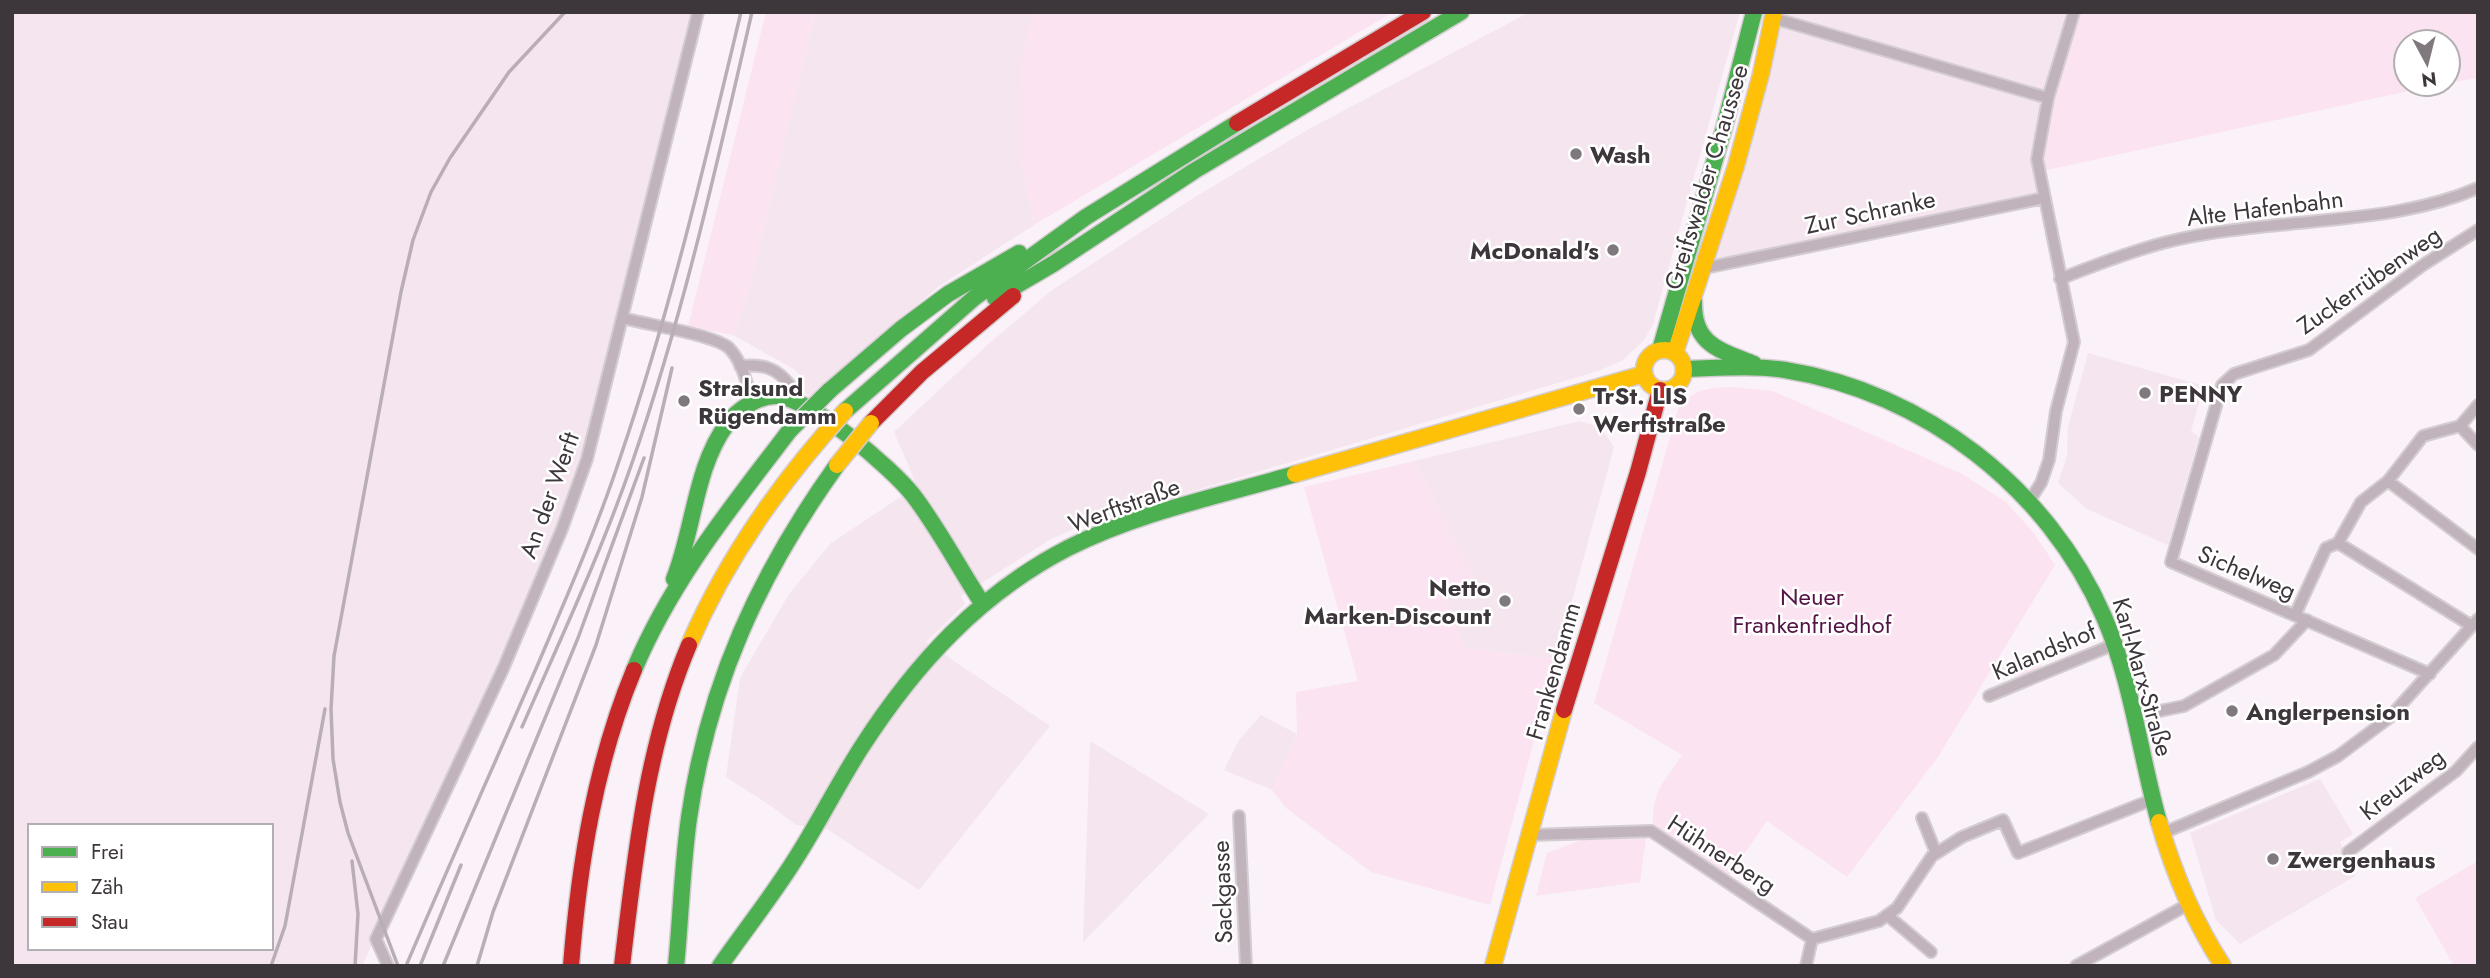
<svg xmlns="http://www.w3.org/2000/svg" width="2490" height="978" font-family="Jost,sans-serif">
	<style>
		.built { fill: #f5e5ef; fill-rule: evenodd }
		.green { fill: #fbe3f2 }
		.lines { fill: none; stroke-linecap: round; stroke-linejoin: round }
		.street-casing { stroke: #d3cdd1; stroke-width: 14 }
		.fast-casing { stroke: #d3cdd1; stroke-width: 19 }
		.slow-casing { stroke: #d3cdd1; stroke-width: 19 }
		.jam-casing { stroke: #d3cdd1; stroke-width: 19 }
		.street { stroke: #c1b3bc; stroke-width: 10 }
		.fast { stroke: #4caf50; stroke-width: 16 }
		.slow { stroke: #ffc107; stroke-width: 16 }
		.jam { stroke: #c62828; stroke-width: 16 }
		.rail { stroke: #b9aeb5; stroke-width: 3.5 }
		.fast-bridge-casing { stroke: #d3cdd1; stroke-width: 19; stroke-linecap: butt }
		.slow-bridge-casing { stroke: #d3cdd1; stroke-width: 19; stroke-linecap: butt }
		.jam-bridge-casing { stroke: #d3cdd1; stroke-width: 19; stroke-linecap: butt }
		.fast-bridge { stroke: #4caf50; stroke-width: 16 }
		.slow-bridge { stroke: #ffc107; stroke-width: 16 }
		.jam-bridge { stroke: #c62828; stroke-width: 16 }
		.poi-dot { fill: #7f787d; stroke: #fff; stroke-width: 2.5 }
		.labels { text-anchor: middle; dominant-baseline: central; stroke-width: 5; stroke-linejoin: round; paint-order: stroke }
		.poi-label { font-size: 24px; font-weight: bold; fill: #3d373b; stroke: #fff; text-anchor: start }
		.street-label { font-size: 24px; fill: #3d373b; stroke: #fff }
		.park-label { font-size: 24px; fill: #541445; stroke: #fff }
	</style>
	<rect width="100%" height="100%" fill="#faf2f8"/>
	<path class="built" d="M 12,12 L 698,12 L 623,318 L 562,529 L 362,966 L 12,966 ZM 30,826 L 271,826 L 271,948 L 30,948 Z
		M 815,12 L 1034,12 L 1022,165 L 1034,225 L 938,287 L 809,397 L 801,389 L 801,376 L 794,369 L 733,335 L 747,297 Z
		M 1530,12 L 1740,12 L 1653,324 L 1645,339 L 1622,361 L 1595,372 L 1092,521 L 1051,539 L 961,596 L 965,604 L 926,642 L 1050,726 L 919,890 L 827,829 L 796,825 L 771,806 L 726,777 L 740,678 L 789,594 L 831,543 L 917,486 L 894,432 L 985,347 L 1052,290 L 1195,197 L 1309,129 Z
		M 1774,12 L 2074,12 L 2040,139 L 2044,198 L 1705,268 Z
		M 2088,353 L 2204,386 L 2191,431 L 2199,437 L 2168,545 L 2087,509 L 2058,483 L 2067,456 L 2068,427 Z
		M 1580,421 L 1601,428 L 1614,447 L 1556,659 L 1465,648 L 1444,600 L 1474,581 L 1414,461 Z
		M 1261,715 L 1297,734 L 1272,790 L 1224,770 L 1239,740 Z
		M 1090,741 L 1209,814 L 1083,942 Z
		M 2320,779 L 2353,834 L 2340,842 L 2355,876 L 2240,944 L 2216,920 L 2190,833 Z"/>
	<path class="green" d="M 766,12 L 815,12 L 747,297 L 733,335 L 688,327 Z
		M 1033,12 L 1393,12 L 1034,225 L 1022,165 L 1021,62 Z
		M 2074,12 L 2478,12 L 2478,78 L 2448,83 L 2448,42 L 2406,42 L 2406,84 L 2441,84 L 2038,172 L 2037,159 Z
		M 1733,387 L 1773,391 L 1962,474 L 2006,502 L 2034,533 L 2055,565 L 1938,757 L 1847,877 L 1767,821 L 1729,876 L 1653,824 C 1652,790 1665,781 1682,755 L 1594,703 L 1679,406 C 1698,388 1707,388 1733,387 Z
		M 1414,461 L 1475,582 L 1444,600 L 1465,648 L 1556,659 L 1490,905 L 1371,872 L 1286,808 L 1272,790 L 1297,734 L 1296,692 L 1358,681 L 1304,487 Z
		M 2035,649 L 2042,666 L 2024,674 L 2009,677 L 2002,670 L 2003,664 Z
		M 1593,836 L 1646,838 L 1640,882 L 1536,896 L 1547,853 Z
		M 2478,861 L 2478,966 L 2454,966 L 2415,898 Z"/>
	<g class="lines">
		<defs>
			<path id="street" d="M 1773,18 L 2048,98
				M 1705,268 L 2044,198
				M 2060,279 C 2095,265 2131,251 2167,242 C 2206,232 2249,228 2289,224 C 2353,217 2418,214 2478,188
				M 623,318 C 644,324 715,335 729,348 C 743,362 747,386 753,403
				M 740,366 C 762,364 776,367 790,385 L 788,398
				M 2460,426 L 2478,445
				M 2388,481 L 2478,549
				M 2030,500 L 2041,483 L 2049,460 L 2056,411 L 2074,342 L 2037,159 L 2048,98 L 2074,12
				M 2295,615 L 2326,548 L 2338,543
				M 2472,626 L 2338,543 L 2361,502 L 2388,481 L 2423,436 L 2460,426 L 2478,405
				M 2430,674 L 2171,562 L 2222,385 L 2234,374 L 2309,350 L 2423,265 L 2478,230
				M 1989,696 L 2115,644
				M 2135,716 L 2184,706 L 2274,655 L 2307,620
				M 1239,816 L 1246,966
				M 1922,818 L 1936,853
				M 2163,833 L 2308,772 L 2338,756 L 2389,718 L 2478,619
				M 1531,835 L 1651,831 L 1812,939 L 1806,966
				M 2348,852 L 2456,771 L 2478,747
				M 1887,915 L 1931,952
				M 1812,939 L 1879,921 L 1897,908 L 1932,856 L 1962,837 L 2003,820 L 2018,853 L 2154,799
				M 388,966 L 376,939 L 503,669 L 562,529 L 587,459 L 698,12
				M 2076,966 L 2187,905"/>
			<path id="fast" d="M 995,298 L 1053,264 L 1194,171 L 1461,12
				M 1694,302 C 1693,345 1720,350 1754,364
				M 1660,350 L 1724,128 L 1754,12
				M 1684,369 C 1718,368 1752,365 1785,370 C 1924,392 2048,488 2104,617 C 2132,681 2140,755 2159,822
				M 829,391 L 901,329 L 948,294 L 1019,253
				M 845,411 L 974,298 L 1086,217 L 1237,123
				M 674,579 C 694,529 695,467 727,424 C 737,410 759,395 777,396 C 811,399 892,468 913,495 C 939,529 959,568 982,603
				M 634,670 C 671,581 732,506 790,430
				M 676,966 C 681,917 682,867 689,818 C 708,685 759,574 837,465
				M 720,966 C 745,930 773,895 796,858 C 819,822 838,784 861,748 C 915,664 979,594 1068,548 C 1139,512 1220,496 1295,474"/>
			<path id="slow" d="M1644 370a20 20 0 1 1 40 0a20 20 0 1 1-40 0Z
				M 1675,353 L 1736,166 L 1761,74 L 1774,12
				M 1295,474 L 1644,374
				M 2159,822 C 2174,874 2193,920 2223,966
				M 1493,966 L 1564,710"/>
			<path id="jam" d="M 1237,123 L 1423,12
				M 871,423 L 922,372 L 1013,296
				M 1564,710 L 1638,472 L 1660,390
				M 571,966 C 579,865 595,764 634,670"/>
		</defs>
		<use href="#street" class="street-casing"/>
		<use href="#fast" class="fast-casing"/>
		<use href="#slow" class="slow-casing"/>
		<use href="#jam" class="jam-casing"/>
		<use href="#street" class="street"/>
		<use href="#fast" class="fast"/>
		<use href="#slow" class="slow"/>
		<use href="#jam" class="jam"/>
		<path class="rail" d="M 522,727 C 560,640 601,553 632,463 C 683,316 717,164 752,12
			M 352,861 L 358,914 L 355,966
			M 271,966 L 285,926 L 325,709
			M 398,966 L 348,833 L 340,802 L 333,759 L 331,709 L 334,656 L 401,292 L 413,240 L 431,192 L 450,158 L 509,72 L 565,12
			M 406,966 C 449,865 494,765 538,664 C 567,596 597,528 620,458 C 670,312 705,162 741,12
			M 420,966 L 461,865
			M 443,966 L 578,638 L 644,458
			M 477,966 L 493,912 L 596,645 L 642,497 L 672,368"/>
		<defs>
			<path id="fast-bridge" d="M 790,430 L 829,391"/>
			<path id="slow-bridge" d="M 837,465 L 871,423
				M 689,645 C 727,557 781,481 845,411"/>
			<path id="jam-bridge" d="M 622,966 C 635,857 646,747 689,645"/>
		</defs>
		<use href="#fast-bridge" class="fast-bridge-casing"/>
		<use href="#slow-bridge" class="slow-bridge-casing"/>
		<use href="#jam-bridge" class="jam-bridge-casing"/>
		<use href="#fast-bridge" class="fast-bridge"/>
		<use href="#slow-bridge" class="slow-bridge"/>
		<use href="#jam-bridge" class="jam-bridge"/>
	</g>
	<g class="poi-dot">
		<circle cx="1576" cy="154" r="7"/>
		<circle cx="1613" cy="250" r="7"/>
		<circle cx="2145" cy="393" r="7"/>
		<circle cx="684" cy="401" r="7"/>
		<circle cx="1579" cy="409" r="7"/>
		<circle cx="1505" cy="601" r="7"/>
		<circle cx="2232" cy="711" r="7"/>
		<circle cx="2273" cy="859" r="7"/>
	</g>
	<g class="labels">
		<g class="poi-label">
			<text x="1590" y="154">Wash</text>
			<text x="1599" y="250" text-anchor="end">McDonald's</text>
			<text x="698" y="387">Stralsund<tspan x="698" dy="28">Rügendamm</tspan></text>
			<text x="2159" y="393">PENNY</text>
			<text x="1593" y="395">TrSt. LIS<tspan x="1593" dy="28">Werftstraße</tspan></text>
			<text x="1491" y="587" text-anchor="end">Netto<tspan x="1491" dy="28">Marken-Discount</tspan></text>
			<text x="2246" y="711">Anglerpension</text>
			<text x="2287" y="859">Zwergenhaus</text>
		</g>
		<g class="street-label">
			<text transform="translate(1706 177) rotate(-73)">Greifswalder Chaussee</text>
			<text transform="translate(2265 208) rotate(-7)">Alte Hafenbahn</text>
			<text transform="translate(1870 212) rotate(-12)">Zur Schranke</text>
			<text transform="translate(2369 280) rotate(-35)">Zuckerrübenweg</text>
			<text transform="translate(549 495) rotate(-70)">An der Werft</text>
			<text transform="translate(1124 505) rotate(-20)">Werftstraße</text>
			<text transform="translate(2247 572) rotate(23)">Sichelweg</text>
			<text transform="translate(2044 651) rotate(-23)">Kalandshof</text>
			<text transform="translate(1553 671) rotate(-74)">Frankendamm</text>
			<text transform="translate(2143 677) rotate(74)">Karl-Marx-Straße</text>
			<text transform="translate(2402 784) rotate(-38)">Kreuzweg</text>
			<text transform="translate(1722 854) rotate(33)">Hühnerberg</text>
			<text transform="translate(1222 892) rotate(-92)">Sackgasse</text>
		</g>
		<g class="park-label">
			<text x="1812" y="596">Neuer<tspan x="1812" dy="28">Frankenfriedhof</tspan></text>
		</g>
	</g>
	<rect width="2490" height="978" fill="none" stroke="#3d373b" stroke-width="28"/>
	<rect x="28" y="824" width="245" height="126" fill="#ffffff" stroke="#b1afb1" stroke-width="2"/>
	<rect x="42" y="847" width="35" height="10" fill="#4caf50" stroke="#b1afb1" stroke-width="2"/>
	<text x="91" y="859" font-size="21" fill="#3d373b">Frei</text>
	<rect x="42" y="882" width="35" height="10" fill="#ffc107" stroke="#b1afb1" stroke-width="2"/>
	<text x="91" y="894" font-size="21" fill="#3d373b">Zäh</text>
	<rect x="42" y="917" width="35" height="10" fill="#c62828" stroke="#b1afb1" stroke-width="2"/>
	<text x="91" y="929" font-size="21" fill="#3d373b">Stau</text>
	<g transform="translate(2427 63) rotate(173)"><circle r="33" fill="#ffffff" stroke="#b1afb1" stroke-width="2"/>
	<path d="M0-5L12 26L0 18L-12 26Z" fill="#7f787d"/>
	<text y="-10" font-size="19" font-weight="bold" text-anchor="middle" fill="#3d373b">N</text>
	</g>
</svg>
